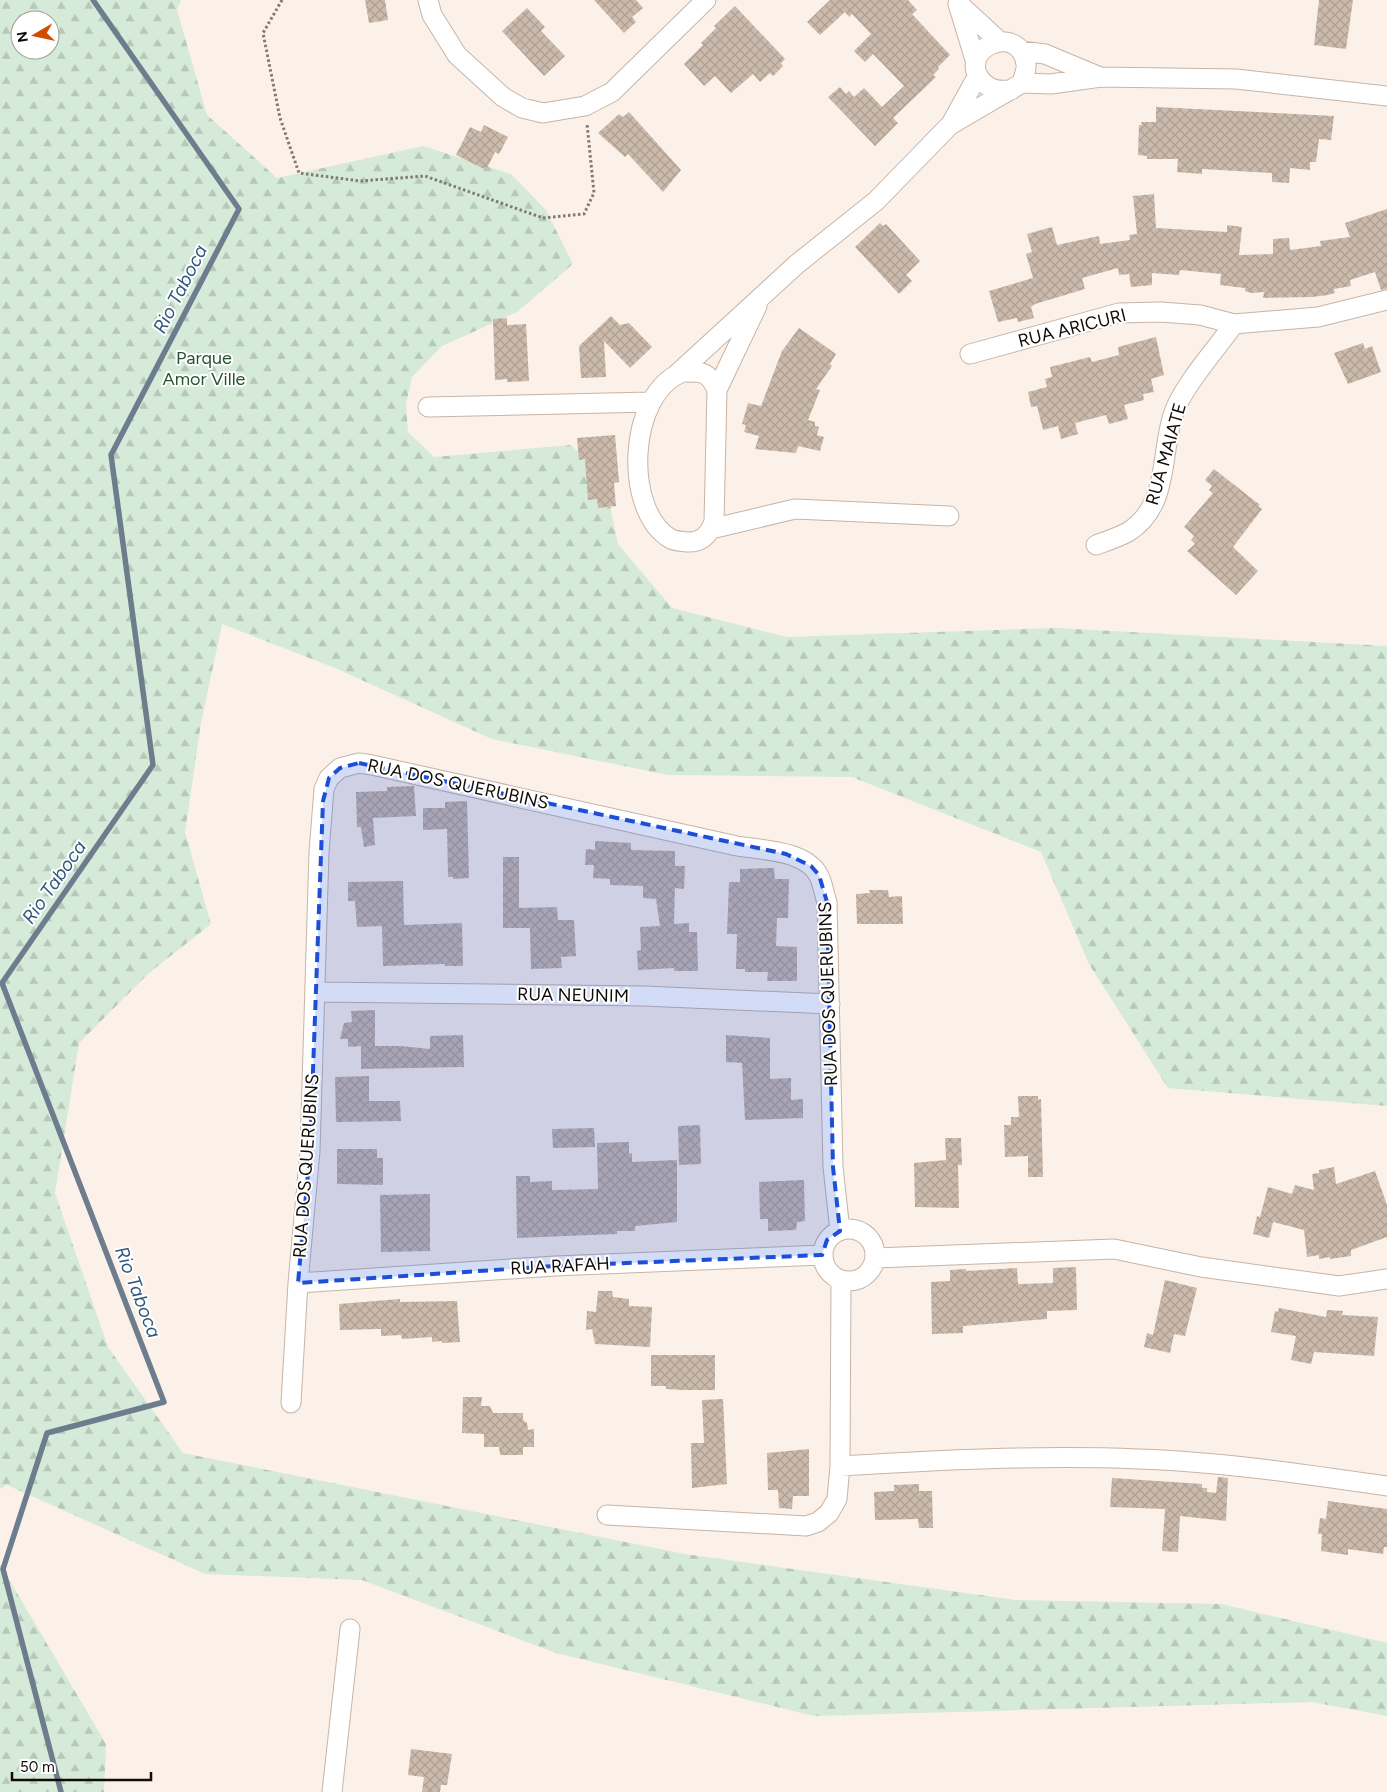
<svg xmlns="http://www.w3.org/2000/svg" width="1387" height="1792" font-family="Figtree,sans-serif">
	<style>
		.forest { fill: url(#forest-firs); fill-rule: evenodd }
		.lines { fill: none; stroke-linecap: round; stroke-linejoin: round }
		.stream { stroke: #6e7d8e; stroke-width: 5.5 }
		.building { fill: url(#building-cross-hatch) }
		.street-casing { stroke: #c6b4a7; stroke-width: 21 }
		.path { stroke: #827973; stroke-width: 3; stroke-dasharray: 2.5 2.5; stroke-linecap: butt }
		.street { stroke: #fff; stroke-width: 19 }
		.marked { fill: #1d4ed8; fill-opacity: 0.2; stroke: #1d4ed8; stroke-width: 4; stroke-dasharray: 10 6; stroke-linejoin: round }
		.labels { text-anchor: middle; dominant-baseline: central; stroke-width: 4; stroke-linejoin: round; paint-order: stroke }
		.street-label { font-size: 18px; fill: #120c08; stroke: #fff }
		.park-label { font-size: 18px; fill: #265330; stroke: #fff }
		.water-label { font-size: 19px; font-style: italic; fill: #31587e; stroke: #fff }
	</style>
	<defs>
		<pattern id="forest-firs" width="22" height="20" patternUnits="userSpaceOnUse" patternTransform="scale(1.25)"><rect width="22" height="20" fill="#d5ead8"/><path d="M5 1l3.5 6h-7zM16 11l3.5 6h-7z" fill="#b6c8b8"/></pattern>
		<pattern id="building-cross-hatch" width="8" height="8" patternUnits="userSpaceOnUse" patternTransform="scale(1.25)"><rect width="8" height="8" fill="#ccbaad"/><path d="M0 0l8 8M0 8l8-8" fill="none" stroke="#ae9f93"/></pattern>
	</defs>
	<rect width="100%" height="100%" fill="#fcf1e8"/>
	<path class="forest" d="M 0,0 L 181,0 L 177,10 L 207,115 L 277,178 L 423,146 L 511,174 L 546,210 L 573,264 L 517,312 L 442,346 L 412,377 L 406,404 L 408,432 L 434,457 L 570,445 L 603,472 L 618,544 L 672,608 L 787,637 L 1057,628 L 1387,646 L 1387,1106 L 1168,1088 L 1089,964 L 1041,852 L 852,777 L 668,775 L 492,739 L 335,668 L 222,624 L 201,723 L 185,832 L 211,924 L 149,973 L 79,1043 L 55,1193 L 108,1347 L 183,1453 L 685,1554 L 1016,1600 L 1221,1604 L 1387,1643 L 1387,1716 L 1312,1702 L 814,1716 L 556,1653 L 362,1580 L 205,1574 L 7,1485 L 0,1489 ZM 20,20 L 50,20 L 50,50 L 20,50 Z
		M 0,1564 L 106,1744 L 104,1792 L 0,1792 Z"/>
	<g class="lines">
		<path class="stream" d="M 61,1792 L 3,1569 L 47,1433 L 164,1402 L 2,983 L 153,765 L 111,455 L 239,209 L 93,0"/>
	</g>
	<path class="building" d="M 365,0 L 385,0 L 388,20 L 369,23 Z
		M 594,0 L 636,0 L 643,8 L 632,17 L 636,22 L 624,33 Z
		M 830,0 L 908,0 L 917,10 L 912,14 L 950,55 L 938,67 L 939,69 L 933,75 L 936,77 L 893,118 L 898,123 L 875,146 L 828,97 L 840,87 L 846,94 L 849,91 L 854,97 L 864,88 L 882,107 L 904,86 L 873,54 L 865,62 L 854,51 L 871,34 L 852,14 L 849,17 L 845,12 L 820,35 L 807,22 Z
		M 1319,0 L 1353,0 L 1346,49 L 1314,45 Z
		M 735,6 L 785,59 L 781,63 L 783,66 L 773,76 L 770,73 L 760,82 L 753,74 L 731,93 L 715,76 L 704,86 L 684,64 L 703,45 L 701,43 L 716,28 L 714,26 Z
		M 527,8 L 545,27 L 541,31 L 565,56 L 544,76 L 502,31 Z
		M 1156,107 L 1334,116 L 1331,140 L 1319,139 L 1316,162 L 1310,162 L 1310,170 L 1290,168 L 1289,183 L 1272,182 L 1272,173 L 1202,169 L 1202,174 L 1177,172 L 1178,159 L 1147,159 L 1147,156 L 1138,155 L 1139,125 L 1142,125 L 1141,122 L 1156,122 Z
		M 629,112 L 681,170 L 663,192 L 628,154 L 625,157 L 598,133 L 619,114 L 623,117 Z
		M 484,125 L 508,137 L 499,154 L 495,152 L 486,170 L 456,155 L 470,127 L 481,132 Z
		M 1154,194 L 1156,228 L 1227,232 L 1227,225 L 1242,227 L 1239,255 L 1273,254 L 1273,239 L 1289,238 L 1290,250 L 1321,246 L 1320,241 L 1350,237 L 1345,223 L 1387,209 L 1387,289 L 1381,290 L 1375,272 L 1350,280 L 1351,286 L 1334,289 L 1335,293 L 1328,295 L 1312,297 L 1263,298 L 1264,292 L 1251,293 L 1245,291 L 1245,288 L 1220,285 L 1221,274 L 1180,270 L 1179,275 L 1152,273 L 1152,285 L 1131,287 L 1129,274 L 1119,275 L 1118,268 L 1082,278 L 1085,289 L 1035,304 L 1031,307 L 1034,318 L 1018,322 L 1017,318 L 998,322 L 989,291 L 1033,278 L 1026,254 L 1032,252 L 1027,234 L 1052,227 L 1057,245 L 1099,236 L 1100,244 L 1130,240 L 1129,235 L 1137,234 L 1133,196 Z
		M 880,223 L 883,226 L 886,224 L 920,261 L 906,275 L 912,281 L 899,294 L 855,247 Z
		M 611,316 L 620,325 L 629,323 L 652,347 L 630,368 L 604,341 L 606,377 L 581,378 L 579,346 Z
		M 507,318 L 507,325 L 526,324 L 529,381 L 507,382 L 507,379 L 495,380 L 493,319 Z
		M 799,328 L 836,354 L 830,364 L 832,366 L 816,389 L 820,390 L 808,420 L 815,422 L 815,426 L 819,427 L 817,435 L 824,437 L 820,451 L 798,446 L 796,453 L 755,449 L 759,436 L 744,432 L 746,425 L 742,424 L 748,403 L 761,406 L 782,351 Z
		M 1156,337 L 1164,375 L 1151,379 L 1154,392 L 1143,394 L 1144,400 L 1124,405 L 1128,419 L 1109,424 L 1106,415 L 1075,423 L 1078,434 L 1061,439 L 1058,426 L 1043,430 L 1037,406 L 1031,407 L 1028,392 L 1047,387 L 1045,379 L 1052,377 L 1050,367 L 1090,357 L 1092,362 L 1119,355 L 1118,347 Z
		M 1363,343 L 1365,349 L 1372,346 L 1381,372 L 1348,384 L 1334,353 Z
		M 615,435 L 619,482 L 614,483 L 616,506 L 598,508 L 597,499 L 588,500 L 585,459 L 579,460 L 577,438 Z
		M 1214,469 L 1260,505 L 1258,506 L 1262,509 L 1233,547 L 1258,571 L 1236,595 L 1187,551 L 1195,544 L 1191,540 L 1194,536 L 1184,527 L 1213,493 L 1209,490 L 1212,486 L 1205,480 Z
		M 414,786 L 416,816 L 373,818 L 375,845 L 364,847 L 361,827 L 357,827 L 356,792 L 387,791 L 387,787 Z
		M 467,801 L 469,878 L 453,879 L 453,877 L 448,877 L 447,829 L 423,830 L 423,808 L 445,808 L 445,802 Z
		M 595,841 L 631,843 L 631,850 L 675,851 L 675,866 L 685,866 L 684,889 L 675,888 L 674,924 L 689,923 L 689,932 L 697,932 L 698,971 L 674,971 L 674,968 L 638,970 L 637,951 L 641,950 L 640,927 L 660,926 L 656,899 L 643,898 L 643,886 L 610,885 L 610,879 L 593,878 L 594,865 L 585,865 L 586,849 L 595,850 Z
		M 503,857 L 519,857 L 519,908 L 557,907 L 558,920 L 574,920 L 576,956 L 561,957 L 562,968 L 531,969 L 530,928 L 503,928 Z
		M 774,868 L 775,879 L 789,879 L 788,918 L 777,918 L 776,946 L 797,947 L 797,981 L 767,981 L 768,972 L 745,972 L 745,969 L 736,969 L 737,934 L 727,934 L 729,882 L 740,882 L 740,869 Z
		M 403,881 L 404,925 L 462,923 L 463,966 L 445,966 L 445,964 L 383,966 L 382,926 L 357,927 L 355,901 L 348,901 L 348,882 Z
		M 869,890 L 888,890 L 889,897 L 902,896 L 903,924 L 857,924 L 856,894 L 870,893 Z
		M 375,1010 L 375,1046 L 401,1046 L 430,1049 L 430,1036 L 463,1035 L 464,1067 L 361,1069 L 361,1046 L 348,1047 L 348,1039 L 340,1039 L 344,1023 L 352,1022 L 351,1011 Z
		M 726,1035 L 770,1038 L 770,1079 L 791,1078 L 791,1100 L 803,1099 L 803,1118 L 745,1120 L 742,1063 L 726,1062 Z
		M 369,1076 L 369,1101 L 400,1101 L 401,1121 L 336,1122 L 335,1077 Z
		M 1018,1096 L 1038,1096 L 1038,1100 L 1041,1099 L 1043,1177 L 1028,1177 L 1028,1156 L 1005,1157 L 1004,1125 L 1011,1125 L 1011,1117 L 1019,1117 Z
		M 700,1125 L 701,1164 L 679,1165 L 678,1126 Z
		M 594,1128 L 595,1147 L 553,1148 L 552,1129 Z
		M 945,1138 L 961,1138 L 962,1165 L 958,1165 L 959,1208 L 915,1207 L 914,1163 L 946,1160 Z
		M 629,1142 L 629,1154 L 632,1153 L 632,1162 L 677,1160 L 677,1222 L 635,1226 L 635,1231 L 617,1231 L 617,1234 L 517,1238 L 516,1176 L 530,1176 L 530,1182 L 552,1181 L 552,1190 L 598,1189 L 597,1143 Z
		M 337,1149 L 377,1149 L 377,1158 L 383,1158 L 383,1185 L 337,1184 Z
		M 1334,1167 L 1336,1184 L 1375,1171 L 1387,1205 L 1387,1237 L 1351,1250 L 1351,1256 L 1330,1259 L 1330,1257 L 1319,1259 L 1319,1255 L 1307,1257 L 1304,1230 L 1273,1222 L 1269,1238 L 1253,1234 L 1257,1216 L 1260,1217 L 1268,1187 L 1292,1194 L 1295,1185 L 1314,1190 L 1312,1174 L 1319,1173 L 1319,1170 Z
		M 804,1180 L 805,1221 L 797,1222 L 796,1230 L 768,1231 L 768,1219 L 760,1219 L 759,1182 Z
		M 430,1194 L 430,1251 L 381,1252 L 380,1195 Z
		M 1076,1267 L 1077,1310 L 1047,1311 L 1047,1319 L 963,1326 L 963,1333 L 932,1334 L 931,1282 L 950,1281 L 950,1270 L 966,1269 L 966,1271 L 1017,1268 L 1018,1284 L 1053,1283 L 1053,1268 Z
		M 1165,1280 L 1197,1288 L 1185,1336 L 1174,1334 L 1170,1353 L 1144,1347 L 1147,1333 L 1153,1335 Z
		M 598,1291 L 612,1291 L 613,1297 L 629,1299 L 629,1306 L 652,1307 L 650,1347 L 595,1344 L 592,1329 L 586,1330 L 587,1311 L 596,1312 Z
		M 400,1299 L 400,1302 L 457,1301 L 460,1342 L 442,1343 L 442,1341 L 432,1342 L 432,1337 L 402,1339 L 401,1335 L 381,1336 L 381,1329 L 340,1330 L 339,1304 Z
		M 1279,1308 L 1326,1317 L 1327,1310 L 1343,1311 L 1342,1315 L 1378,1317 L 1374,1356 L 1314,1352 L 1311,1364 L 1291,1360 L 1296,1336 L 1271,1332 L 1275,1311 L 1278,1312 Z
		M 651,1355 L 715,1355 L 715,1390 L 682,1390 L 666,1389 L 666,1386 L 651,1386 Z
		M 463,1397 L 482,1397 L 481,1406 L 490,1406 L 493,1413 L 523,1413 L 523,1420 L 527,1423 L 528,1430 L 534,1429 L 534,1447 L 523,1447 L 523,1455 L 500,1455 L 499,1447 L 484,1447 L 484,1434 L 462,1433 Z
		M 723,1399 L 727,1484 L 692,1488 L 691,1443 L 704,1443 L 702,1400 Z
		M 809,1449 L 809,1496 L 793,1496 L 792,1509 L 779,1508 L 778,1490 L 768,1490 L 767,1453 Z
		M 1218,1477 L 1228,1478 L 1226,1521 L 1180,1516 L 1178,1552 L 1162,1551 L 1165,1509 L 1110,1507 L 1112,1478 L 1202,1484 L 1202,1488 L 1207,1488 L 1207,1492 L 1216,1493 Z
		M 919,1484 L 919,1491 L 932,1491 L 933,1528 L 919,1528 L 918,1519 L 875,1520 L 874,1492 L 894,1491 L 894,1485 Z
		M 1328,1501 L 1387,1509 L 1387,1547 L 1384,1547 L 1383,1554 L 1348,1549 L 1348,1555 L 1321,1551 L 1322,1534 L 1318,1534 L 1320,1518 L 1326,1519 Z
		M 411,1749 L 452,1754 L 447,1785 L 441,1785 L 440,1792 L 422,1792 L 424,1777 L 408,1775 Z"/>
	<g class="lines">
		<defs>
			<path id="street" d="M 428,0 L 432,15 L 457,55 L 503,97 L 522,108 L 543,113 L 585,106 L 612,92 L 706,0
				M 958,4 L 976,63
				M 959,4 L 999,41
				M 1021,51 L 1045,54 L 1100,77
				M 1022,83 L 1051,84 L 1101,77 L 1236,79 L 1387,96
				M 951,124 L 978,75
				M 970,354 L 1119,313 L 1161,312 L 1200,315 L 1234,324 L 1318,317 L 1387,300
				M 683,372 C 703,372 708,371 717,390 L 714,522 C 709,535 701,543 686,542 C 681,541 675,541 671,539 C 623,512 627,393 683,372 Z
				M 676,375 L 797,264 L 876,201 L 950,125 L 1022,83 C 1023,77 1027,70 1026,64 C 1019,21 958,49 980,79 C 989,90 997,91 1011,90
				M 717,390 L 757,306
				M 428,407 L 651,402
				M 711,529 L 795,509 L 949,516
				M 1096,545 C 1107,541 1119,537 1128,532 C 1173,504 1158,447 1177,405 C 1189,379 1217,348 1234,324
				M 316,992 L 644,996 L 830,1004
				M823 1255a26 26 0 1 1 52 0a26 26 0 1 1-52 0Z
				M 875,1258 L 1114,1249 L 1201,1267 L 1339,1286 L 1387,1279
				M 298,1283 L 555,1266 L 822,1255
				M 291,1403 L 298,1283 L 310,1151 L 319,852 L 324,789 L 329,778 L 340,768 L 359,763 L 372,765 L 737,846 C 761,850 806,850 819,876 C 823,884 824,894 827,902 L 833,1167 L 840,1231
				M 840,1466 C 939,1460 1039,1455 1139,1459 C 1222,1462 1304,1474 1387,1486
				M 607,1515 L 806,1526 L 818,1522 L 829,1513 L 837,1499 L 840,1466 L 841,1281
				M 332,1792 L 350,1629"/>
		</defs>
		<use href="#street" class="street-casing"/>
		<path class="path" d="M 282,0 L 263,33 L 280,118 L 299,173 L 360,181 L 425,176 L 543,218 L 584,214 L 594,193 L 587,124"/>
		<use href="#street" class="street"/>
	</g>
	<path class="marked" d="M 359,763 L 786,854 L 811,866 L 819,875 L 827,902 L 833,1167 L 840,1231 L 827,1240 L 822,1255 L 555,1266 L 298,1283 L 310,1151 L 323,801 L 329,778 L 340,768 Z"/>
	<g class="labels">
		<g class="street-label">
			<text transform="translate(1072 328) rotate(-14)">RUA ARICURI</text>
			<text transform="translate(1166 454) rotate(-74)">RUA MAIATE</text>
			<text transform="translate(458 784) rotate(12)">RUA DOS QUERUBINS</text>
			<text transform="translate(828 994) rotate(-92)">RUA DOS QUERUBINS</text>
			<text transform="translate(573 995) rotate(1)">RUA NEUNIM</text>
			<text transform="translate(306 1166) rotate(-86)">RUA DOS QUERUBINS</text>
			<text transform="translate(560 1266) rotate(-3)">RUA RAFAH</text>
		</g>
		<g class="park-label">
			<text x="204" y="358">Parque<tspan x="204" dy="21">Amor Ville</tspan></text>
		</g>
		<g class="water-label">
			<text transform="translate(180 289) rotate(-63)">Rio Taboca</text>
			<text transform="translate(54 882) rotate(-55)">Rio Taboca</text>
			<text transform="translate(138 1292) rotate(69)">Rio Taboca</text>
		</g>
	</g>
	<g transform="translate(35 35) rotate(261)"><circle r="24" fill="#ffffff" stroke="#a09e9c"/>
	<path d="M0-4L9 19L0 12L-9 19Z" fill="#d04c00"/>
	<text y="-8" font-size="14" font-weight="bold" text-anchor="middle" fill="#120c08">N</text>
	</g>
	<path d="M12 1772v8h139v-8" fill="none" stroke="#120c08" stroke-width="2.5"/>
	<text x="20" y="1772" font-size="15" fill="#120c08" stroke="#ffffff" stroke-width="4" paint-order="stroke">50 m</text>
</svg>
